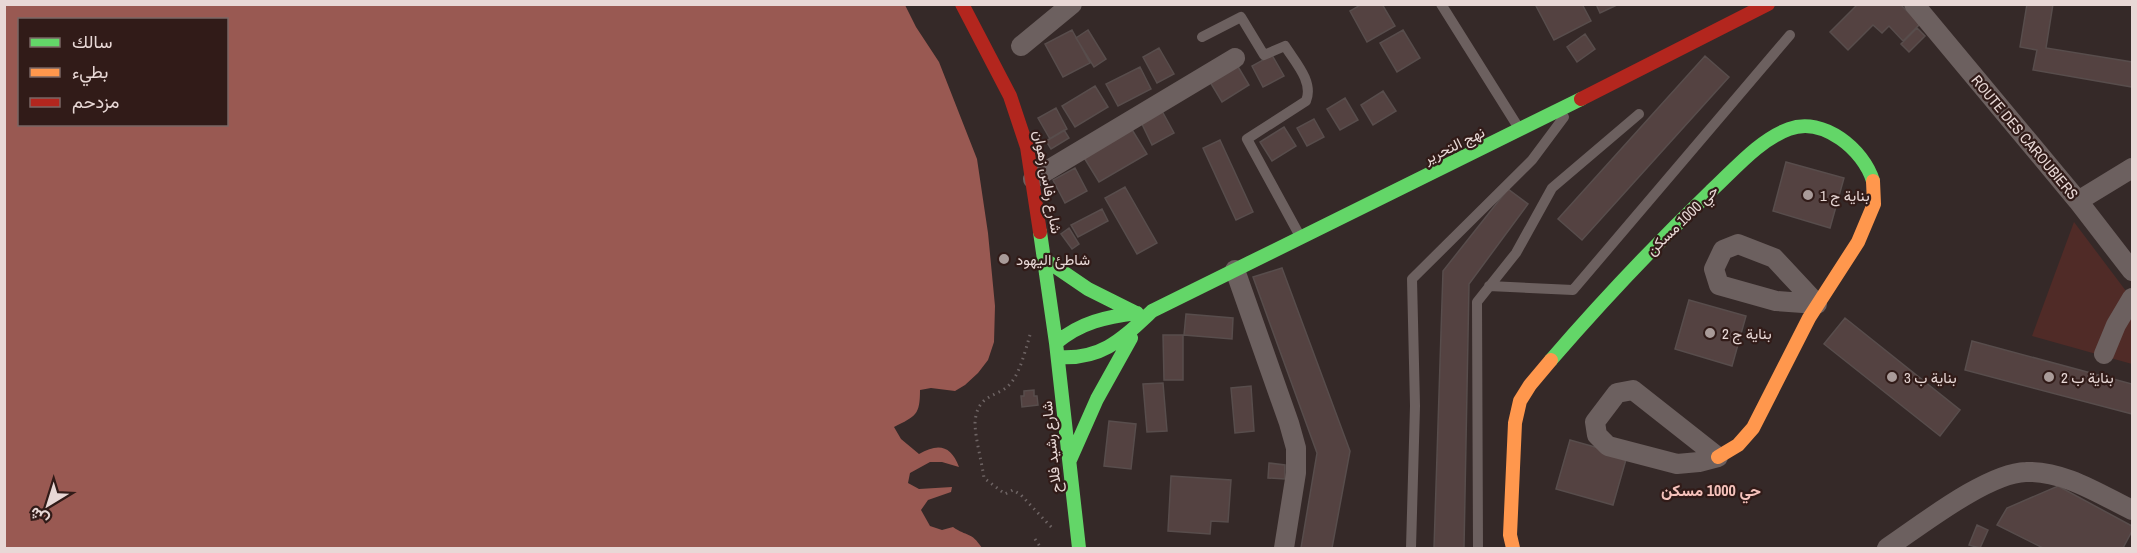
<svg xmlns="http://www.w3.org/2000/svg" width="2137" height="553" font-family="'Archivo Narrow',Vazirmatn,sans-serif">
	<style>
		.green { fill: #502b27 }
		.water { fill: #995952; fill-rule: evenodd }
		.building { fill: #544241; stroke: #584d4c; stroke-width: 1.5 }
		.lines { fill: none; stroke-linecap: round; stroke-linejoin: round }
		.path { stroke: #6e6464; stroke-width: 3; stroke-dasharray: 1.5 4.5; stroke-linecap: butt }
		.lane { stroke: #6c605f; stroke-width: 10 }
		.street { stroke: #6c605f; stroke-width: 20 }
		.fast { stroke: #63d668; stroke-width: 14 }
		.slow { stroke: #ff974d; stroke-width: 14 }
		.jam { stroke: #b3261e; stroke-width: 14 }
		.poi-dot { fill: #a99b99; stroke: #311b18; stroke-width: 2 }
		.labels { text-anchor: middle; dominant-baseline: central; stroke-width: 4.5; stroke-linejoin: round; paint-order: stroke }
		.street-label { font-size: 15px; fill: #e8d8d6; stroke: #311b18 }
		.poi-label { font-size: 15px; fill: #e8d8d6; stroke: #311b18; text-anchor: start }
		.neighbourhood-label { font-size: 16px; font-weight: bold; fill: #f5c2bb; stroke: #311b18 }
	</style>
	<rect width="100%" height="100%" fill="#352928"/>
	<path class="green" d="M 2074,222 L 2132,299 L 2132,364 L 2032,336 Z"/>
	<path class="water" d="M 4,5 L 905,5 L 916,27 L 939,62 L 977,159 L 988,233 L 995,306 L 994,342 L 988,360 L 978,373 L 965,385 L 955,391 L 931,388 L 920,390 C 920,415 916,416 894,427 L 901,439 L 919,454 C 938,443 951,445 959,467 L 942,462 L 930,462 L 910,473 L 908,483 L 919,489 L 952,487 L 951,492 L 928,500 L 921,510 L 930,526 L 942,530 L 953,527 C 967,537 971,531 982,548 L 5,548 ZM 20,20 L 226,20 L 226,124 L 20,124 Z"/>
	<path class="building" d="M 1362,4 L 1382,4 L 1395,26 L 1367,42 L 1350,11 Z
		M 1535,4 L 1582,4 L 1591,21 L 1554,40 Z
		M 1596,4 L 1619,4 L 1600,13 Z
		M 1858,4 L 1900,4 L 1920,24 L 1903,41 L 1889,26 L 1882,33 L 1873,25 L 1848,50 L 1830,32 Z
		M 2027,4 L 2053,4 L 2046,48 L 2132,62 L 2132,87 L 2033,70 L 2037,50 L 2020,47 Z
		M 1917,28 L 1925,36 L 1909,52 L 1901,44 Z
		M 1072,30 L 1090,63 L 1063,77 L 1045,44 Z
		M 1088,30 L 1106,59 L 1094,67 L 1076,38 Z
		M 1403,30 L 1420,58 L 1397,72 L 1380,43 Z
		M 1585,34 L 1595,49 L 1577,62 L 1567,47 Z
		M 1159,48 L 1174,74 L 1157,83 L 1143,57 Z
		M 1272,55 L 1284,76 L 1263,87 L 1252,66 Z
		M 1705,56 L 1729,77 L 1582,240 L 1558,219 Z
		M 1237,65 L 1249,85 L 1222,102 L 1210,82 Z
		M 1140,67 L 1151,89 L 1118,106 L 1106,84 Z
		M 1095,86 L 1108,107 L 1075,127 L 1062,106 Z
		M 1383,91 L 1396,111 L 1373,125 L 1361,105 Z
		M 1345,98 L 1358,120 L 1340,130 L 1327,109 Z
		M 1056,108 L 1067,129 L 1050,139 L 1038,118 Z
		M 1162,111 L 1174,133 L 1152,145 L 1141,122 Z
		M 1314,119 L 1324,137 L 1307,146 L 1297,128 Z
		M 1284,127 L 1296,146 L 1272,161 L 1260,142 Z
		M 1131,128 L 1147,154 L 1099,182 L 1083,156 Z
		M 1064,130 L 1069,138 L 1051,149 L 1046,141 Z
		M 1220,140 L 1253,212 L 1236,220 L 1203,148 Z
		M 1786,162 L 1844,178 L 1830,228 L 1773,211 Z
		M 1075,168 L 1087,191 L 1065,203 L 1053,180 Z
		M 1125,187 L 1157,243 L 1137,254 L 1105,198 Z
		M 1508,189 L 1528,204 L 1469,284 L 1464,548 L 1434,548 L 1443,271 Z
		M 1102,209 L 1108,221 L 1078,237 L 1071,225 Z
		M 1069,228 L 1079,244 L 1072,249 L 1061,234 Z
		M 1282,268 L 1350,451 L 1332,548 L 1301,548 L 1317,453 L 1253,277 Z
		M 1689,300 L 1746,316 L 1732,366 L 1675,349 Z
		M 1186,314 L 1233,318 L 1232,339 L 1184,335 Z
		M 1845,318 L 1960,410 L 1940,436 L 1824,344 Z
		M 1163,335 L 1183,335 L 1183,380 L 1164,380 Z
		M 1972,341 L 2132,384 L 2132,414 L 1965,370 Z
		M 1163,383 L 1167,431 L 1147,432 L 1143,384 Z
		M 1251,386 L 1254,431 L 1235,433 L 1231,388 Z
		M 1034,390 L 1034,396 L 1037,396 L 1038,405 L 1022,407 L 1021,396 L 1024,396 L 1024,391 Z
		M 1109,421 L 1136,424 L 1131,469 L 1104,466 Z
		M 1570,440 L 1627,456 L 1613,505 L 1556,489 Z
		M 1269,463 L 1285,465 L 1285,479 L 1268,478 Z
		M 1171,476 L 1231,480 L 1228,522 L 1211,521 L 1210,534 L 1168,531 Z
		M 2058,486 L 2132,526 L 2132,531 L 2123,548 L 2043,548 L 1997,525 L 2007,508 Z
		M 1977,525 L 1988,530 L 1980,548 L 1969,545 Z"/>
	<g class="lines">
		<path class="path" d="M 1030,335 C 1025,351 1021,370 1011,383 C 999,398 977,392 975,423 C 975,437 982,463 984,478 L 1005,494 L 1013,490 L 1021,495 L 1054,530
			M 1035,539 L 1041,548"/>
		<path class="lane" d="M 1441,4 L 1520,130
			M 1202,37 L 1241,17 L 1264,55 L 1285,46 C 1295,62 1314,82 1306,101 L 1247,139 L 1301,238
			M 1489,286 L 1573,290 L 1790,35
			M 1411,548 L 1415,406 L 1412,279 L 1532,160 L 1564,117
			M 1478,548 L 1477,302 L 1516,253 L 1552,188 L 1639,114"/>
		<path class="street" d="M 1914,4 L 2078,201 L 2132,271
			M 1021,46 L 1072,4
			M 1033,179 L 1235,58
			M 2078,201 L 2132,168
			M 1738,244 L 1774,258 L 1817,304 L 1776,301 L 1719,285 L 1714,269 L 1723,250 Z
			M 1235,270 L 1289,423 L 1296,448 L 1296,473 L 1284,548
			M 2104,354 L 2116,325 L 2132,298
			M 1633,390 L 1718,457 L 1699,462 L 1677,464 L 1608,446 L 1597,435 L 1595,422 L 1617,393 Z
			M 1887,548 C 1920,526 1987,473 2026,472 C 2063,470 2101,495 2132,510"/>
		<path class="fast" d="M 1040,232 L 1056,343 L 1079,548
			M 1044,259 L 1088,289 L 1136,313
			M 1056,343 C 1081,322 1106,317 1137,313
			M 1058,357 C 1102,360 1122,339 1152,311 L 1581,99
			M 1551,360 C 1602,301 1655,245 1711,191 C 1734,170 1759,140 1789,129 C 1823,116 1864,150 1873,181
			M 1070,460 L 1097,399 L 1131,338"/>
		<path class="slow" d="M 1718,457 L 1738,445 L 1753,428 L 1809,318 L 1858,242 L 1874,204 L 1873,181
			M 1513,548 L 1510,535 L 1515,423 L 1520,401 L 1530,385 L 1551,360"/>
		<path class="jam" d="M 962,4 L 1010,96 L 1027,147 L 1040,232
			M 1581,99 L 1768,4"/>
	</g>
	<g class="poi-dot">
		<circle cx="1808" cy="195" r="6"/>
		<circle cx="1004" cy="259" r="6"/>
		<circle cx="1710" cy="333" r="6"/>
		<circle cx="1892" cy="377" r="6"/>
		<circle cx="2049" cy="377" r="6"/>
	</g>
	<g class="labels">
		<g class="street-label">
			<text transform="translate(2025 137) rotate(50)">ROUTE DES CAROUBIERS</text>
			<text transform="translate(1454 145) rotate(-26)">نهج التحرير</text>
			<text transform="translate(1048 182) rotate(80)">شارع رفاس زهوان</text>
			<text transform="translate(1682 220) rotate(-44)">حي 1000 مسكن</text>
			<text transform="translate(1051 447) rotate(-96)">شارع رشيد فلاح</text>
		</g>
		<g class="poi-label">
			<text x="1820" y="195">بناية ج 1</text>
			<text x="1016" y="259">شاطئ اليهود</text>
			<text x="1722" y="333">بناية ج 2</text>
			<text x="1904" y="377">بناية ب 3</text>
			<text x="2061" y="377">بناية ب 2</text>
		</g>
		<g class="neighbourhood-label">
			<text x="1711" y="490">حي 1000 مسكن</text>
		</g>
	</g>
	<rect width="2137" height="553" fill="none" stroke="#e8d8d6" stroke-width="12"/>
	<rect x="18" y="18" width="210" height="108" fill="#311b18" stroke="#7a6764" stroke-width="1.5"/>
	<rect x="30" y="38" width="30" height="9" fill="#63d668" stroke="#7a6764" stroke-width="1.5"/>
	<text x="72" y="48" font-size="18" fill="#e8d8d6">سالك</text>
	<rect x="30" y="68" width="30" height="9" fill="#ff974d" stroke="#7a6764" stroke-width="1.5"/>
	<text x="72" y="78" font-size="18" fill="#e8d8d6">بطيء</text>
	<rect x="30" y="98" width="30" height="9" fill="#b3261e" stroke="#7a6764" stroke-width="1.5"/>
	<text x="72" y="108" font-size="18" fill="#e8d8d6">مزدحم</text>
	<g transform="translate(48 505) rotate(218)" stroke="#311b18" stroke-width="4.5" paint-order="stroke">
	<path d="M0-4.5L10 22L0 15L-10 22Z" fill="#e8d8d6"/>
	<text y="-9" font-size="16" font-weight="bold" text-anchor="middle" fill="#e8d8d6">ش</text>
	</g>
</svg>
